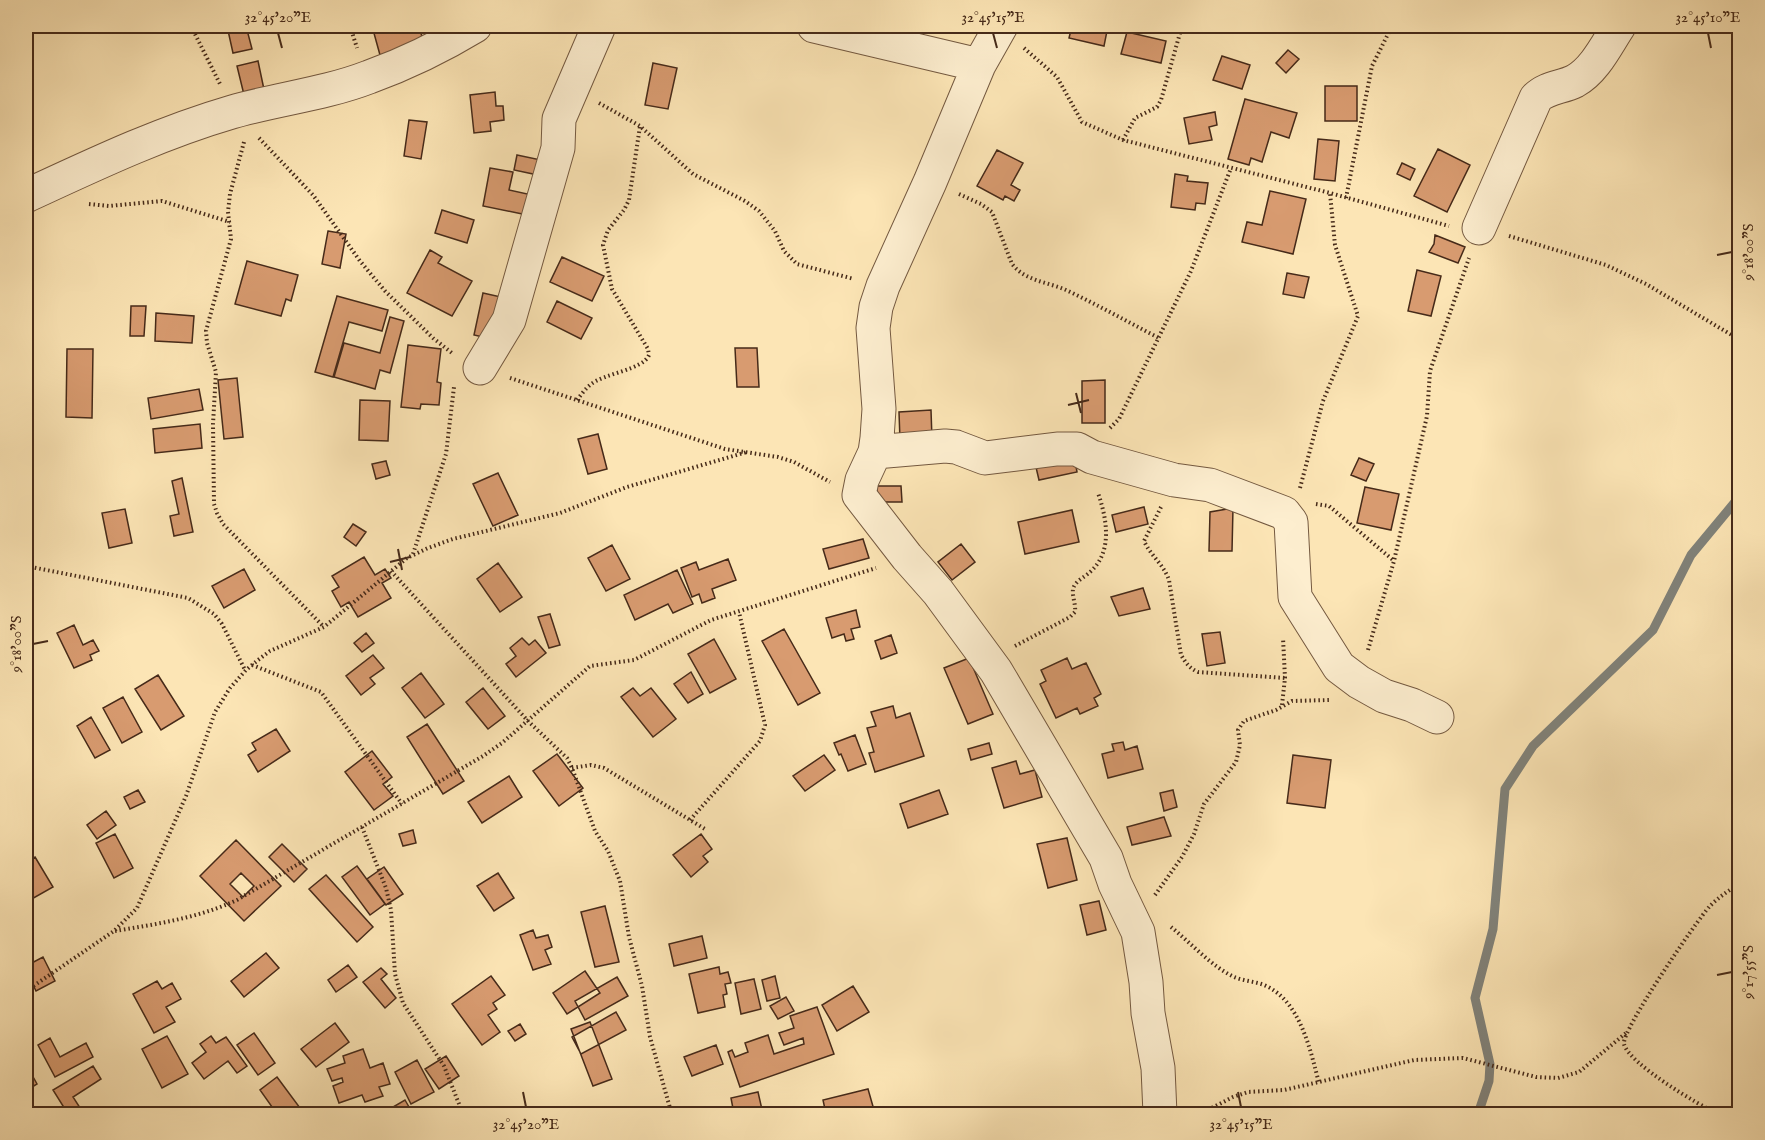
<svg xmlns="http://www.w3.org/2000/svg" width="1765" height="1140" font-family="'IM FELL English',serif">
	<style>
		.lines { fill: none; stroke-linecap: round; stroke-linejoin: round }
		.stream { stroke: #80827a; stroke-width: 9 }
		.building { fill: #d89b70; stroke: #462a19; stroke-width: 1.5; fill-rule: evenodd }
		.minor-casing { stroke: #745940; stroke-width: 35 }
		.path { stroke: #462a19; stroke-width: 4; stroke-dasharray: 1.5 3; stroke-linecap: butt }
		.minor { stroke: #fdeecf; stroke-width: 33 }
		.ticks { fill: none; stroke: #462a19; stroke-width: 2 }
		.neatline { fill: none; stroke: #462a19; stroke-width: 2 }
		.ticks-label { font-size: 15px; text-anchor: middle; fill: #462a19 }
	</style>
	<rect width="100%" height="100%" fill="#fce5b5"/>
	<filter id="stains"><feTurbulence type="fractalNoise" baseFrequency=".00333" numOctaves="4"/><feColorMatrix values="0 0 0 0 .2 0 0 0 0 .09 0 0 0 0 .02 0 0 0 .5 -.17"/></filter>
	<radialGradient id="worn" r=".72"><stop offset=".6" stop-color="#630" stop-opacity="0"/><stop offset="1" stop-color="#630" stop-opacity=".3"/></radialGradient>
	<g class="lines">
		<path class="stream" d="M 1478,1114 L 1489,1081 L 1490,1064 L 1475,998 L 1493,929 L 1505,789 L 1533,746 L 1653,630 L 1691,555 L 1740,496"/>
	</g>
	<path class="building" d="M 227,26 L 246,26 L 252,49 L 233,53 Z
		M 372,26 L 419,26 L 424,44 L 380,55 Z
		M 1072,26 L 1108,26 L 1104,46 L 1069,38 Z
		M 1127,32 L 1166,41 L 1161,63 L 1121,54 Z
		M 1288,50 L 1299,59 L 1286,73 L 1276,63 Z
		M 1222,56 L 1250,65 L 1242,89 L 1213,80 Z
		M 258,61 L 266,99 L 246,103 L 237,66 Z
		M 653,63 L 677,68 L 668,109 L 645,105 Z
		M 1325,86 L 1357,86 L 1357,121 L 1325,121 Z
		M 495,92 L 496,106 L 503,106 L 504,120 L 490,122 L 491,131 L 474,133 L 470,95 Z
		M 1245,99 L 1297,113 L 1289,138 L 1271,132 L 1262,162 L 1251,158 L 1249,165 L 1228,159 Z
		M 1215,112 L 1217,125 L 1209,127 L 1212,140 L 1189,144 L 1184,118 Z
		M 409,120 L 427,122 L 421,159 L 404,156 Z
		M 1318,139 L 1339,141 L 1335,181 L 1314,179 Z
		M 1438,149 L 1470,165 L 1447,212 L 1414,196 Z
		M 997,150 L 1023,163 L 1011,185 L 1020,190 L 1014,201 L 1005,196 L 1003,200 L 977,186 Z
		M 517,155 L 541,160 L 538,175 L 514,170 Z
		M 1402,163 L 1415,169 L 1410,180 L 1397,174 Z
		M 490,168 L 513,172 L 509,190 L 541,197 L 537,217 L 483,206 Z
		M 1175,174 L 1188,176 L 1187,181 L 1208,183 L 1205,204 L 1196,203 L 1195,210 L 1171,207 Z
		M 1270,191 L 1306,199 L 1293,254 L 1242,242 L 1247,222 L 1262,225 Z
		M 442,210 L 474,220 L 467,243 L 435,233 Z
		M 328,231 L 346,234 L 340,268 L 322,264 Z
		M 1435,235 L 1465,247 L 1458,263 L 1429,252 L 1434,244 Z
		M 430,250 L 442,257 L 438,263 L 472,281 L 452,316 L 407,293 Z
		M 562,257 L 604,276 L 592,301 L 550,282 Z
		M 247,261 L 298,275 L 291,301 L 286,299 L 281,316 L 235,304 Z
		M 1417,270 L 1441,276 L 1431,316 L 1408,311 Z
		M 1287,273 L 1309,277 L 1304,298 L 1283,294 Z
		M 483,293 L 501,297 L 492,339 L 474,335 Z
		M 337,296 L 388,310 L 382,331 L 349,322 L 333,377 L 315,372 Z
		M 557,301 L 592,318 L 581,339 L 547,322 Z
		M 131,306 L 146,306 L 144,336 L 130,336 Z
		M 156,313 L 194,316 L 192,343 L 155,341 Z
		M 390,317 L 404,321 L 390,373 L 380,370 L 375,389 L 334,377 L 344,343 L 380,353 Z
		M 408,345 L 441,349 L 437,382 L 441,383 L 439,405 L 421,404 L 420,409 L 401,407 Z
		M 735,348 L 757,348 L 759,387 L 737,387 Z
		M 67,349 L 93,349 L 92,418 L 66,417 Z
		M 237,378 L 243,437 L 224,439 L 218,380 Z
		M 1105,380 L 1105,423 L 1082,423 L 1082,381 Z
		M 199,389 L 203,410 L 151,419 L 148,398 Z
		M 360,400 L 390,401 L 388,441 L 359,440 Z
		M 931,410 L 932,439 L 900,440 L 899,412 Z
		M 200,424 L 202,448 L 155,453 L 153,429 Z
		M 598,434 L 607,469 L 588,474 L 578,439 Z
		M 1074,455 L 1077,472 L 1039,480 L 1035,463 Z
		M 1359,458 L 1374,464 L 1366,481 L 1351,475 Z
		M 386,461 L 390,475 L 376,479 L 372,464 Z
		M 498,473 L 518,515 L 493,526 L 473,484 Z
		M 182,478 L 193,532 L 174,536 L 170,516 L 179,514 L 172,481 Z
		M 877,486 L 901,486 L 902,502 L 877,502 Z
		M 1365,487 L 1399,494 L 1391,530 L 1357,523 Z
		M 1144,507 L 1148,524 L 1116,532 L 1112,515 Z
		M 1233,508 L 1232,551 L 1209,551 L 1210,512 Z
		M 125,509 L 132,543 L 109,548 L 102,513 Z
		M 1072,510 L 1079,542 L 1025,554 L 1018,522 Z
		M 353,524 L 366,532 L 356,546 L 344,537 Z
		M 863,539 L 869,558 L 829,569 L 823,549 Z
		M 961,544 L 975,562 L 952,580 L 938,562 Z
		M 612,545 L 630,579 L 606,591 L 588,558 Z
		M 364,557 L 375,575 L 385,569 L 391,578 L 382,583 L 391,598 L 358,617 L 349,602 L 341,607 L 332,591 L 339,587 L 332,576 Z
		M 728,559 L 736,580 L 712,589 L 715,598 L 702,603 L 699,594 L 692,597 L 681,568 L 696,562 L 699,570 Z
		M 498,563 L 522,597 L 500,612 L 477,579 Z
		M 244,569 L 255,590 L 224,608 L 212,586 Z
		M 677,570 L 693,604 L 673,613 L 668,604 L 635,620 L 624,595 Z
		M 1143,588 L 1150,609 L 1119,616 L 1111,597 Z
		M 856,610 L 860,627 L 851,629 L 854,639 L 846,641 L 844,634 L 832,638 L 826,618 Z
		M 550,614 L 560,645 L 549,648 L 538,617 Z
		M 74,625 L 83,645 L 93,640 L 99,651 L 90,655 L 92,660 L 74,668 L 57,633 Z
		M 784,629 L 820,693 L 798,705 L 762,641 Z
		M 1220,632 L 1225,663 L 1207,666 L 1202,634 Z
		M 366,633 L 374,643 L 362,652 L 354,643 Z
		M 891,635 L 897,653 L 881,659 L 875,641 Z
		M 522,638 L 529,645 L 535,640 L 546,653 L 516,677 L 506,664 L 516,656 L 510,648 Z
		M 714,639 L 736,679 L 710,693 L 688,654 Z
		M 373,655 L 384,668 L 370,678 L 375,684 L 361,695 L 346,676 Z
		M 969,658 L 993,714 L 968,724 L 944,668 Z
		M 1067,658 L 1072,669 L 1086,663 L 1101,694 L 1094,698 L 1098,706 L 1080,714 L 1077,708 L 1056,718 L 1040,684 L 1046,681 L 1041,670 Z
		M 691,672 L 703,694 L 688,703 L 674,684 Z
		M 421,673 L 444,704 L 425,718 L 402,688 Z
		M 158,675 L 184,716 L 161,730 L 135,689 Z
		M 483,688 L 505,716 L 488,729 L 466,702 Z
		M 633,688 L 640,696 L 651,688 L 676,719 L 653,737 L 621,697 Z
		M 123,697 L 142,732 L 122,743 L 103,708 Z
		M 893,706 L 896,718 L 910,713 L 924,756 L 875,772 L 869,753 L 874,752 L 867,728 L 876,726 L 871,712 Z
		M 91,717 L 110,750 L 95,758 L 77,726 Z
		M 427,724 L 464,781 L 443,794 L 407,737 Z
		M 276,729 L 290,751 L 258,772 L 248,755 L 256,750 L 252,743 Z
		M 855,735 L 866,764 L 848,771 L 841,754 L 839,755 L 834,743 Z
		M 1123,742 L 1125,750 L 1137,746 L 1143,769 L 1108,778 L 1102,754 L 1114,751 L 1112,744 Z
		M 989,743 L 992,754 L 971,760 L 968,749 Z
		M 372,751 L 392,777 L 383,784 L 393,796 L 374,810 L 345,772 Z
		M 557,754 L 583,788 L 559,806 L 533,771 Z
		M 824,755 L 835,770 L 805,791 L 793,776 Z
		M 1293,755 L 1331,760 L 1325,808 L 1287,803 Z
		M 1016,761 L 1020,774 L 1035,770 L 1042,797 L 1004,808 L 992,768 Z
		M 509,776 L 522,797 L 482,823 L 468,802 Z
		M 138,790 L 145,802 L 130,809 L 124,797 Z
		M 939,790 L 948,814 L 908,828 L 900,804 Z
		M 1173,790 L 1177,807 L 1164,811 L 1160,793 Z
		M 106,811 L 116,825 L 97,839 L 87,825 Z
		M 1164,817 L 1171,836 L 1132,845 L 1127,827 Z
		M 413,830 L 416,843 L 403,846 L 399,834 Z
		M 115,834 L 133,868 L 114,878 L 96,843 Z
		M 701,834 L 712,849 L 703,856 L 708,862 L 691,877 L 673,855 Z
		M 1067,838 L 1077,880 L 1048,888 L 1037,844 Z
		M 236,840 L 281,886 L 244,921 L 200,876 ZM 241,873 L 254,886 L 243,897 L 230,884 Z
		M 282,844 L 307,869 L 294,882 L 269,857 Z
		M 35,857 L 53,887 L 30,900 L 26,894 L 26,863 Z
		M 357,866 L 385,904 L 370,915 L 342,877 Z
		M 384,867 L 403,894 L 386,905 L 367,879 Z
		M 498,873 L 514,898 L 494,911 L 477,886 Z
		M 326,875 L 373,927 L 357,942 L 309,889 Z
		M 1099,901 L 1106,930 L 1087,935 L 1080,905 Z
		M 605,906 L 619,962 L 595,967 L 581,912 Z
		M 533,930 L 536,938 L 548,935 L 552,947 L 545,950 L 551,964 L 533,970 L 520,935 Z
		M 702,936 L 707,958 L 674,966 L 669,944 Z
		M 266,953 L 279,968 L 244,997 L 231,981 Z
		M 43,957 L 55,981 L 36,991 L 26,970 L 26,966 Z
		M 348,965 L 357,977 L 336,992 L 328,980 Z
		M 719,967 L 720,974 L 728,972 L 731,983 L 725,984 L 727,994 L 723,995 L 725,1007 L 698,1013 L 689,974 Z
		M 381,968 L 387,974 L 381,979 L 396,998 L 385,1008 L 363,982 Z
		M 585,971 L 600,993 L 567,1014 L 553,993 Z
		M 491,976 L 505,995 L 493,1003 L 497,1009 L 488,1015 L 500,1032 L 482,1045 L 452,1004 Z
		M 775,976 L 780,998 L 767,1001 L 762,980 Z
		M 617,977 L 628,996 L 585,1020 L 575,1001 Z
		M 754,979 L 761,1009 L 741,1014 L 735,983 Z
		M 157,981 L 162,989 L 172,983 L 181,999 L 166,1007 L 175,1022 L 154,1033 L 133,994 Z
		M 853,986 L 869,1012 L 837,1031 L 822,1005 Z
		M 786,997 L 794,1011 L 778,1019 L 770,1006 Z
		M 817,1007 L 834,1054 L 740,1087 L 728,1052 L 732,1050 L 735,1057 L 748,1052 L 745,1043 L 768,1035 L 774,1054 L 804,1044 L 803,1038 L 784,1045 L 779,1033 L 794,1028 L 790,1016 Z
		M 616,1012 L 626,1030 L 581,1054 L 572,1037 Z
		M 590,1022 L 612,1079 L 593,1086 L 571,1029 Z
		M 335,1023 L 349,1042 L 316,1067 L 301,1049 Z
		M 520,1024 L 526,1034 L 515,1041 L 508,1031 Z
		M 254,1033 L 275,1063 L 258,1075 L 237,1045 Z
		M 167,1036 L 188,1074 L 162,1088 L 142,1049 Z
		M 211,1036 L 216,1043 L 226,1037 L 247,1066 L 237,1073 L 228,1061 L 204,1079 L 192,1063 L 206,1052 L 200,1044 Z
		M 50,1038 L 60,1057 L 86,1043 L 93,1057 L 55,1077 L 38,1045 Z
		M 716,1045 L 723,1064 L 692,1076 L 684,1057 Z
		M 363,1049 L 370,1068 L 383,1063 L 390,1084 L 379,1087 L 383,1096 L 365,1102 L 362,1095 L 339,1103 L 333,1086 L 343,1082 L 342,1078 L 332,1081 L 327,1069 L 345,1063 L 343,1056 Z
		M 446,1056 L 459,1076 L 439,1089 L 425,1069 Z
		M 417,1060 L 434,1092 L 411,1104 L 395,1072 Z
		M 26,1064 L 37,1084 L 26,1091 Z
		M 93,1066 L 101,1079 L 73,1097 L 84,1114 L 68,1114 L 53,1090 Z
		M 277,1077 L 303,1112 L 300,1114 L 277,1114 L 260,1090 Z
		M 868,1089 L 874,1110 L 855,1114 L 826,1114 L 823,1100 Z
		M 758,1092 L 763,1114 L 734,1114 L 731,1098 Z
		M 405,1100 L 413,1114 L 381,1114 Z"/>
	<g class="lines">
		<defs>
			<path id="minor" d="M 814,26 L 979,65
				M 1001,26 L 979,65 L 930,182 L 883,286 L 876,307 L 873,328 L 879,409 L 877,438 L 875,452 L 862,480 L 859,495 L 907,557 L 938,592 L 996,671 L 1106,858 L 1115,884 L 1138,932 L 1146,982 L 1148,1013 L 1158,1068 L 1160,1114
				M 26,196 C 93,165 160,133 232,112 C 277,99 325,94 369,77 C 405,64 442,46 475,26
				M 1479,228 L 1536,98 C 1547,87 1561,88 1575,81 C 1595,70 1607,44 1619,26
				M 480,368 L 509,320 L 558,148 L 559,119 L 599,26
				M 875,452 L 945,446 L 956,447 L 985,458 L 1057,449 L 1077,449 L 1092,457 L 1174,480 L 1210,485 L 1284,513 L 1291,522 L 1295,597 L 1339,667 L 1359,682 L 1384,696 L 1412,705 L 1437,717"/>
		</defs>
		<use href="#minor" class="minor-casing"/>
		<path class="path" d="M 191,26 L 220,84
			M 350,26 L 357,48
			M 1737,26 L 1740,27
			M 1024,48 L 1057,77 L 1082,122 L 1123,140 L 1330,193 L 1449,226
			M 599,103 L 640,126 L 693,174 L 745,201 L 759,211 L 775,231 L 784,251 L 797,264 L 854,279
			M 259,138 L 313,195 L 360,261 L 385,291 L 433,338 L 452,353
			M 1123,140 L 1135,118 L 1157,107 L 1161,100 L 1182,26
			M 244,142 L 230,194 L 228,212 L 231,239 L 206,331 L 207,343 L 216,372 L 213,424 L 214,504 L 217,513 L 223,524 L 324,627
			M 959,194 L 981,204 L 992,212 L 1012,264 C 1025,281 1048,282 1066,290 C 1098,305 1128,322 1159,338
			M 1346,198 L 1372,66 L 1392,26
			M 89,204 L 109,206 L 162,201 L 230,222
			M 1509,236 L 1606,265 L 1646,284 L 1740,340
			M 510,378 L 725,449 L 778,457 L 794,462 L 830,482
			M 577,400 C 581,395 585,389 590,385 C 604,373 643,370 649,355 L 648,349 L 612,289 L 603,245 L 608,230 L 624,210 L 629,200 L 640,126
			M 1110,428 L 1119,419 L 1191,271 L 1231,168
			M 1300,488 L 1323,401 L 1358,316 L 1335,245 L 1330,193
			M 1316,504 L 1329,506 L 1393,560
			M 1161,507 L 1144,541 C 1151,556 1164,565 1169,580 L 1181,655 C 1186,663 1189,668 1198,672 L 1285,678
			M 413,554 L 446,454 L 454,387
			M 26,555 L 30,567
			M 26,566 L 188,598 L 214,614 L 222,624 L 245,670
			M 391,571 L 528,721 L 567,758 L 572,768 L 595,831 L 608,851 L 620,881 L 629,937 L 642,986 L 650,1037 L 670,1108
			M 1015,646 L 1070,617 L 1075,612 C 1076,605 1072,596 1073,589 C 1075,581 1085,577 1090,572 C 1113,552 1107,519 1098,493
			M 1368,650 L 1394,561 L 1427,416 L 1430,371 L 1469,258
			M 252,665 L 321,692 L 402,804
			M 1282,705 L 1285,678 L 1283,638
			M 572,768 L 591,765 L 604,768 L 705,829
			M 690,820 L 760,741 L 765,725 L 739,612
			M 362,827 L 386,888 L 391,910 L 395,974 L 403,1003 L 444,1066 L 463,1114
			M 1155,895 L 1182,857 L 1194,834 L 1204,804 L 1236,762 L 1240,745 L 1238,730 L 1244,721 L 1276,710 L 1292,701 L 1329,700
			M 1171,927 C 1191,943 1209,964 1232,976 C 1242,981 1254,981 1264,985 C 1300,1000 1310,1049 1319,1083
			M 115,931 C 157,924 198,918 237,900 L 483,756 L 502,743 L 590,666 L 634,660 L 711,620 L 876,568
			M 26,991 L 114,931 L 137,908 L 186,796 L 215,712 L 230,688 L 246,670 L 258,660 L 270,651 L 324,627 L 407,558 L 428,548 L 453,539 L 560,513 L 627,487 L 747,452
			M 103,1113 L 108,1114
			M 643,1114 C 658,1107 666,1105 680,1114
			M 1200,1114 L 1233,1097 L 1248,1092 L 1284,1090 L 1414,1060 L 1463,1058 L 1536,1077 L 1558,1078 L 1579,1072 L 1626,1033
			M 1718,1114 C 1699,1105 1629,1064 1624,1044 C 1621,1031 1697,920 1710,906 C 1719,897 1729,890 1740,884"/>
		<use href="#minor" class="minor"/>
	</g>
	<path class="ticks" d="M 278,33 L 282,48M 993,33 L 997,48M 1708,33 L 1711,48M 1717,255 L 1732,252M 1076,393 L 1081,413M 1068,405 L 1089,400M 398,549 L 402,570M 390,562 L 410,557M 33,644 L 48,641M 1717,975 L 1732,972M 523,1092 L 526,1107M 1238,1092 L 1241,1107"/>
	<rect width="1765" height="1140" fill="none" stroke="#fce5b5" stroke-width="66"/>
	<rect x="33" y="33" width="1699" height="1074" class="neatline"/>
	<g class="ticks-label">
		<text x="278" y="22">32°45'20"E</text>
		<text x="993" y="22">32°45'15"E</text>
		<text x="1708" y="22">32°45'10"E</text>
		<text transform="translate(1748 252) rotate(-90)" y="5">9°18'00"S</text>
		<text transform="translate(16 644) rotate(-90)" y="5">9°18'00"S</text>
		<text transform="translate(1748 972) rotate(-90)" y="5">9°17'55"S</text>
		<text x="526" y="1129">32°45'20"E</text>
		<text x="1241" y="1129">32°45'15"E</text>
	</g>
	<rect width="100%" height="100%" filter="url(#stains)"/>
	<rect width="100%" height="100%" fill="url(#worn)"/>
</svg>
